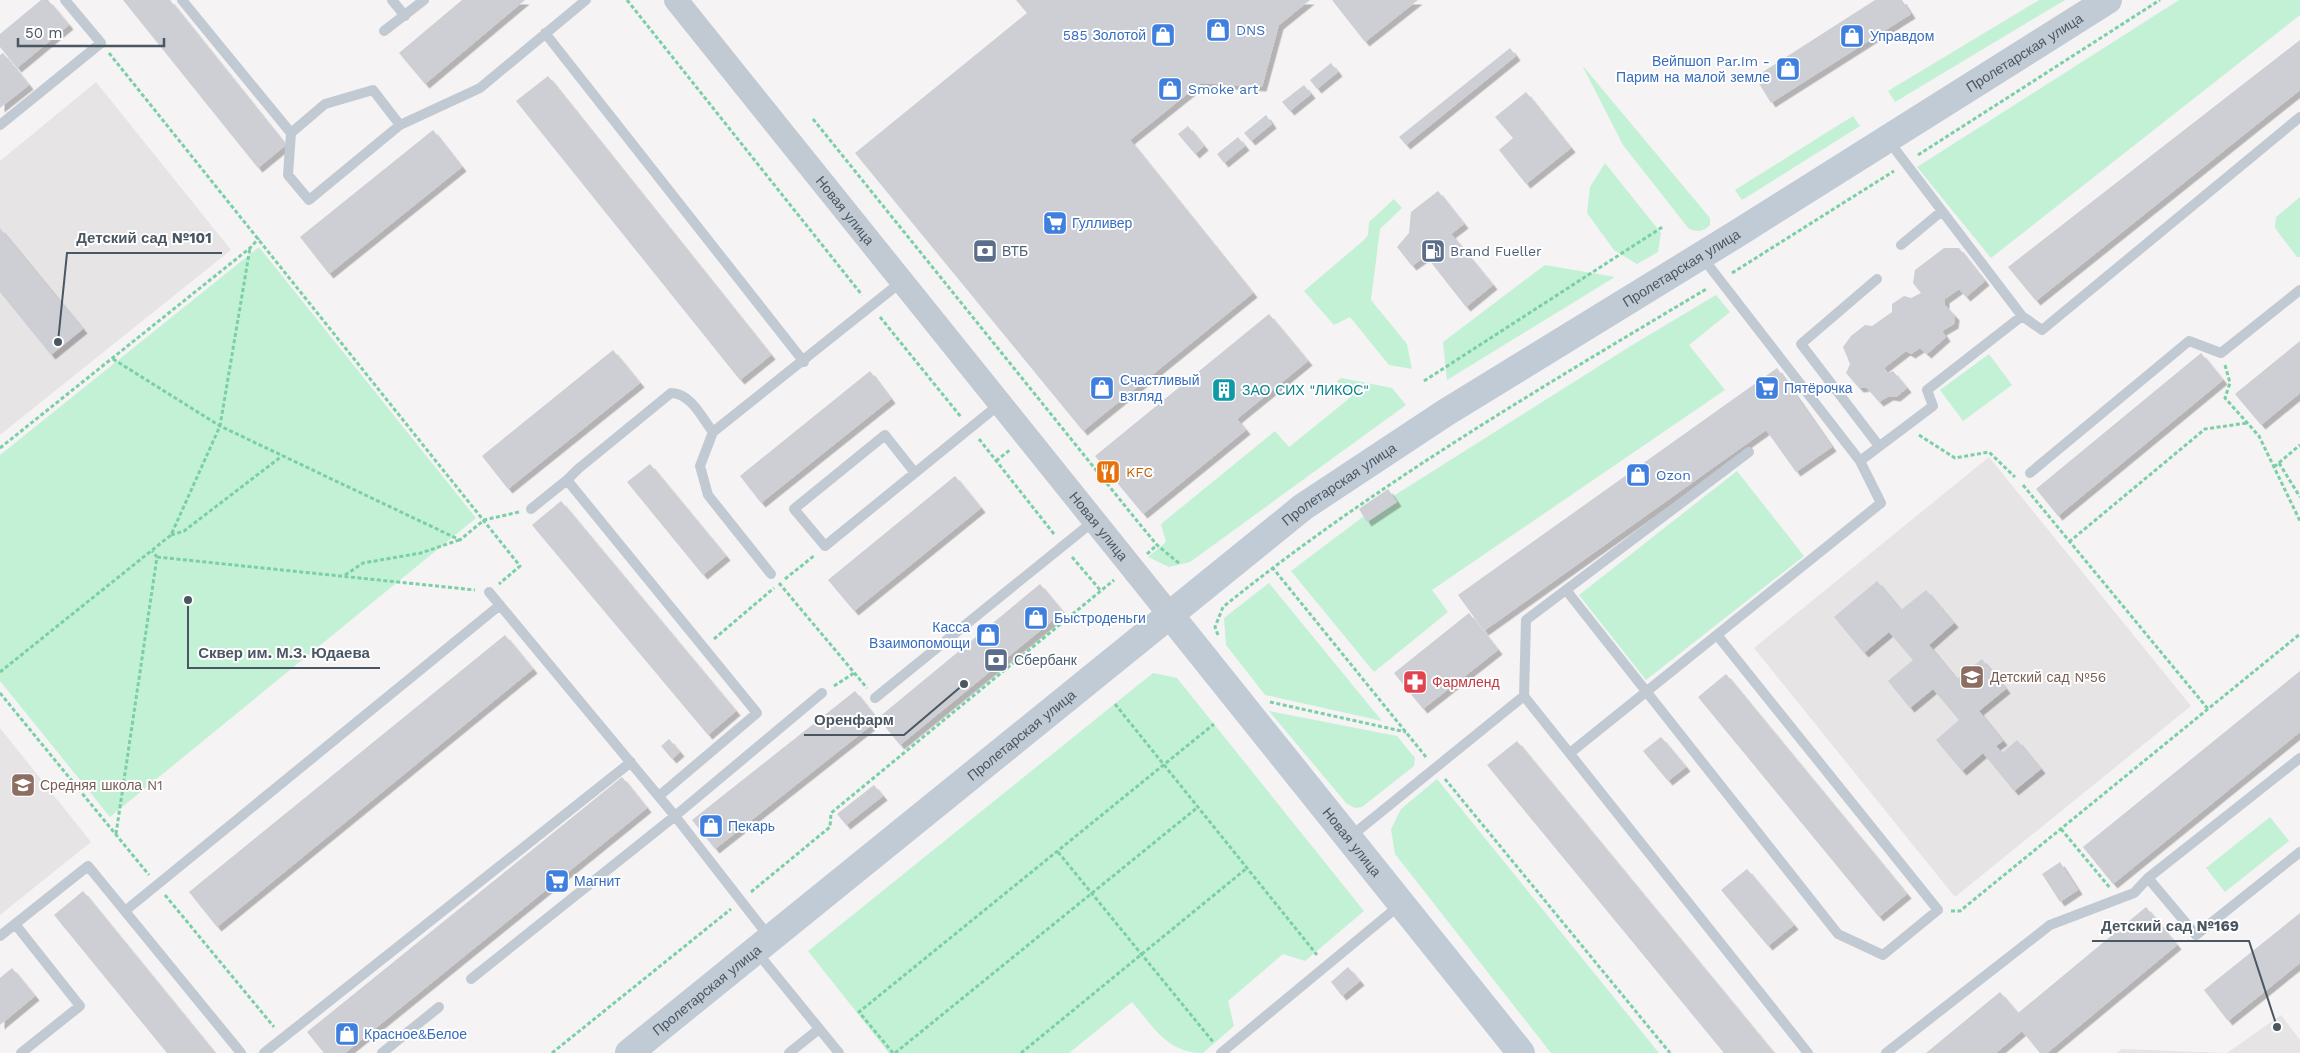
<svg xmlns="http://www.w3.org/2000/svg" width="2300" height="1053" font-family="'Work Sans',sans-serif">
	<style>
		.education { fill: #e6e4e5 }
		.green { fill: #c3f1d5 }
		.building { fill: #cdcfd5; filter: url(#shadow) }
		.lines { fill: none; stroke-linecap: round; stroke-linejoin: round }
		.path { stroke: #7ad0a6; stroke-width: 3; stroke-dasharray: 4 2.5; stroke-linecap: butt }
		.service { stroke: #c1cad2; stroke-width: 10 }
		.tertiary { stroke: #c1cad2; stroke-width: 24 }
		.secondary { stroke: #c1cbd6; stroke-width: 28 }
		.labels { text-anchor: middle; dominant-baseline: central; stroke-width: 4; stroke-linejoin: round; paint-order: stroke }
		.shop-label { font-size: 14px; fill: #366cbe; stroke: #fff; text-anchor: start }
		.street-label { font-size: 14px; fill: #4a5661; stroke: #fff }
		.service-label { font-size: 14px; fill: #4e5e75; stroke: #fff; text-anchor: start }
		.culture-label { font-size: 14px; fill: #0d838f; stroke: #fff; text-anchor: start }
		.food-label { font-size: 14px; fill: #c56008; stroke: #fff; text-anchor: start }
		.education-label { font-size: 14px; fill: #785e54; stroke: #fff; text-anchor: start }
		.health-label { font-size: 14px; fill: #be3a42; stroke: #fff; text-anchor: start }
		.leader { fill: none; stroke: #4a5661; stroke-width: 2 }
		.callout-dot { fill: #4a5661; stroke: #fff; stroke-width: 2 }
		.callout-label { font-size: 15px; text-anchor: middle; font-weight: bold; fill: #4a5661; stroke: #fff; stroke-width: 4; stroke-linejoin: round; paint-order: stroke }
	</style>
	<defs>
		<filter id="shadow"><feDropShadow dx="4.5" dy="4.5" stdDeviation="0" flood-color="#0004"/></filter>
	</defs>
	<rect width="100%" height="100%" fill="#f5f3f3"/>
	<path class="education" d="M 96,82 L 231,250 L 0,435 L 0,161 Z
		M 1989,457 L 2191,706 L 1955,897 L 1754,648 Z
		M 0,728 L 91,842 L 0,915 Z
		M 2281,1015 L 2300,1040 L 2300,1053 L 2116,1053 L 2122,1049 L 2227,1053 Z"/>
	<path class="green" d="M 2039,0 L 2065,0 L 1895,102 L 1888,91 Z
		M 2179,0 L 2300,0 L 2300,15 L 1991,258 L 1917,167 Z
		M 1582,65 L 1710,218 L 1710,225 C 1703,232 1698,232 1689,229 L 1623,145 Z
		M 1853,116 L 1860,126 L 1742,200 L 1735,190 Z
		M 1605,163 L 1661,233 L 1658,252 L 1637,264 L 1614,250 L 1587,213 L 1590,187 Z
		M 2300,197 L 2300,257 L 2297,257 L 2275,228 L 2276,217 Z
		M 1394,199 L 1402,208 L 1380,229 L 1371,300 L 1407,344 L 1412,369 L 1389,365 L 1350,317 L 1334,325 L 1304,291 L 1364,240 L 1368,235 L 1369,222 Z
		M 259,247 L 476,518 L 110,817 L 0,681 L 0,455 Z
		M 1545,265 L 1615,277 L 1447,380 L 1443,342 Z
		M 1716,295 L 1730,312 L 1689,345 L 1725,390 L 1432,590 L 1448,612 L 1374,672 L 1291,571 L 1376,507 L 1634,344 Z
		M 1989,354 L 2012,385 L 1963,421 L 1940,390 Z
		M 1341,378 L 1392,388 L 1406,405 L 1190,562 L 1169,567 L 1148,557 L 1166,542 L 1161,524 L 1275,431 L 1289,447 L 1351,397 L 1337,381 Z
		M 1737,471 L 1804,556 L 1646,680 L 1579,595 Z
		M 1269,583 L 1382,721 L 1265,695 L 1226,645 L 1224,618 Z
		M 1153,673 L 1177,678 L 1364,911 L 1305,961 L 1283,954 L 1228,1001 L 1234,1026 L 1203,1053 C 1167,1053 1153,1026 1132,1002 L 1069,1053 L 889,1053 L 808,951 Z
		M 1269,711 L 1397,736 L 1415,758 L 1414,766 L 1362,807 L 1355,808 L 1347,804 Z
		M 1437,779 L 1659,1053 L 1551,1053 L 1395,854 L 1391,829 L 1401,809 Z
		M 2270,817 L 2289,841 L 2225,892 L 2206,868 Z"/>
	<path class="building" d="M 41,0 L 48,0 L 69,25 L 17,68 L 0,47 L 0,34 Z
		M 123,0 L 170,0 L 286,145 L 258,168 Z
		M 462,0 L 525,0 L 425,84 L 399,53 Z
		M 1016,0 L 1310,0 L 1279,25 L 1262,87 L 1201,83 L 1130,140 L 1253,293 L 1083,431 L 855,153 L 1027,13 Z
		M 1332,0 L 1418,0 L 1365,42 Z
		M 1875,0 L 1902,0 L 1911,14 L 1771,103 L 1755,77 Z
		M 2300,40 L 2300,90 L 2036,301 L 2008,267 Z
		M 1510,48 L 1516,56 L 1406,145 L 1399,137 Z
		M 3,53 L 29,85 L 0,108 L 0,55 Z
		M 1331,63 L 1338,72 L 1317,89 L 1310,80 Z
		M 548,76 L 771,355 L 740,380 L 516,101 Z
		M 1304,85 L 1311,94 L 1290,111 L 1282,102 Z
		M 1526,92 L 1571,148 L 1526,184 L 1499,150 L 1513,138 L 1495,117 Z
		M 1266,115 L 1272,124 L 1251,141 L 1244,133 Z
		M 1188,126 L 1204,146 L 1195,154 L 1178,134 Z
		M 433,130 L 462,167 L 329,274 L 300,237 Z
		M 1238,137 L 1245,146 L 1224,163 L 1217,154 Z
		M 1438,191 L 1464,224 L 1451,234 L 1493,285 L 1466,307 L 1426,256 L 1412,266 L 1397,247 L 1409,233 L 1411,212 Z
		M 0,228 L 83,329 L 51,355 L 0,292 Z
		M 1944,248 L 1959,248 L 1985,281 L 1966,297 L 1959,289 L 1945,299 L 1945,305 L 1955,316 L 1954,324 L 1942,331 L 1946,337 L 1927,354 L 1920,348 L 1911,354 L 1906,351 L 1884,368 L 1888,373 L 1893,371 L 1907,388 L 1896,397 L 1889,396 L 1879,402 L 1866,387 L 1859,388 L 1846,373 L 1850,364 L 1843,347 L 1851,336 L 1865,325 L 1872,326 L 1892,312 L 1892,304 L 1904,296 L 1911,298 L 1921,293 L 1913,283 L 1915,270 Z
		M 1269,314 L 1308,361 L 1237,419 L 1246,430 L 1143,514 L 1095,456 Z
		M 2300,341 L 2300,393 L 2261,425 L 2235,394 Z
		M 613,350 L 640,383 L 508,489 L 482,456 Z
		M 2201,353 L 2223,380 L 2058,516 L 2036,489 Z
		M 1777,368 L 1832,447 L 1796,472 L 1766,430 L 1484,631 L 1458,595 Z
		M 870,371 L 891,399 L 761,503 L 740,476 Z
		M 650,464 L 726,556 L 703,575 L 627,482 Z
		M 955,476 L 981,508 L 854,611 L 828,580 Z
		M 1388,489 L 1397,502 L 1367,522 L 1359,509 Z
		M 561,501 L 736,711 L 708,735 L 532,525 Z
		M 1877,581 L 1901,610 L 1926,590 L 1954,623 L 1929,645 L 1957,679 L 1982,659 L 2006,689 L 1979,711 L 2003,741 L 1996,746 L 2002,753 L 2017,740 L 2041,769 L 2014,791 L 1983,753 L 1962,771 L 1936,740 L 1959,720 L 1933,689 L 1910,708 L 1888,681 L 1913,660 L 1889,632 L 1864,653 L 1834,617 Z
		M 1040,584 L 1063,612 L 900,745 L 878,718 Z
		M 1469,613 L 1498,650 L 1423,709 L 1394,673 Z
		M 505,635 L 533,669 L 217,927 L 189,892 Z
		M 2300,671 L 2300,732 L 2113,884 L 2083,847 Z
		M 1726,674 L 1907,894 L 1879,917 L 1698,697 Z
		M 855,691 L 878,720 L 715,849 L 692,820 Z
		M 1661,737 L 1686,767 L 1668,781 L 1643,751 Z
		M 669,739 L 680,752 L 672,759 L 661,746 Z
		M 1517,741 L 1774,1053 L 1724,1053 L 1487,765 Z
		M 622,777 L 647,808 L 345,1053 L 324,1053 L 307,1032 Z
		M 874,785 L 883,796 L 846,825 L 837,814 Z
		M 2060,862 L 2078,890 L 2060,902 L 2042,874 Z
		M 1747,869 L 1794,925 L 1768,946 L 1721,890 Z
		M 83,891 L 215,1053 L 167,1053 L 54,915 Z
		M 2146,907 L 2177,945 L 2047,1053 L 2040,1053 L 2022,1031 L 1996,1053 L 1926,1053 L 2000,992 L 2018,1013 Z
		M 2300,913 L 2300,963 L 2228,1021 L 2204,990 Z
		M 1348,967 L 1360,981 L 1342,996 L 1331,982 Z
		M 12,968 L 35,996 L 0,1025 L 0,978 Z"/>
	<g class="lines">
		<path class="path" d="M 627,0 L 862,295
			M 109,53 L 520,566 L 499,584
			M 813,119 L 1142,527 L 1157,545 L 1180,564
			M 1918,155 L 2160,0
			M 1732,273 L 1894,171
			M 880,317 L 961,417
			M 113,359 L 220,426 L 460,540 L 484,520 L 519,512
			M 2225,365 L 2230,383 L 2225,398 L 2259,436 L 2300,521
			M 1424,381 L 1664,226
			M 1919,435 L 1955,458 L 1989,452 L 2015,477
			M 979,439 L 1054,534
			M 0,448 L 250,248 L 259,238
			M 996,461 L 1011,449
			M 2279,463 L 2300,497
			M 2274,467 L 2300,445
			M 2023,485 L 2208,709
			M 171,535 L 184,531 L 282,456
			M 2069,542 L 2205,429 L 2247,423
			M 1147,554 L 1157,545
			M 157,557 L 475,590
			M 1072,557 L 1101,591
			M 1272,567 L 1426,757
			M 345,575 L 363,563 L 421,553 L 459,540
			M 785,579 L 815,555
			M 779,583 L 867,688
			M 1218,635 L 1215,627 L 1223,607 C 1374,485 1542,387 1708,288
			M 714,639 L 774,588
			M 0,672 L 171,535 L 220,426 L 250,248
			M 834,686 L 854,673
			M 0,693 L 149,875
			M 1270,702 L 1406,732
			M 1115,704 L 1317,955
			M 1445,779 L 1670,1053
			M 2061,829 L 2110,888
			M 116,834 L 157,557 L 152,551
			M 1058,852 L 1214,1043
			M 751,892 L 830,827 L 831,813 L 1114,580
			M 165,895 L 274,1027
			M 1951,911 L 1960,911 L 2300,634
			M 552,1053 L 731,909
			M 893,1053 L 859,1012 L 1214,724
			M 895,1053 L 1198,807
			M 1021,1053 L 1247,868"/>
		<path class="service" d="M 182,0 L 291,133
			M 392,0 L 405,16
			M 384,31 L 424,0
			M 545,33 L 804,362
			M 0,125 L 101,43 L 65,0
			M 400,125 L 373,90 L 325,104 L 291,133 L 288,175 L 309,200 L 400,125 L 480,88 L 586,0
			M 1901,245 L 1942,211
			M 1877,279 L 1801,344 L 1879,446
			M 2022,316 L 2042,330 L 2300,117
			M 713,432 L 700,466 L 708,495 L 771,574
			M 1749,452 L 1526,620 L 1524,696 L 1808,1053
			M 1860,461 L 1933,406 L 1927,390 L 2022,316 L 1888,140
			M 915,473 L 885,435 L 794,509 L 825,546 C 883,499 942,451 1001,403
			M 2030,473 L 2189,341 L 2221,353 L 2300,290
			M 531,509 L 567,480
			M 1566,590 L 1838,934 L 1883,955 L 1938,910 L 1717,635
			M 489,592 L 675,816 L 770,938
			M 875,698 L 1095,520
			M 1570,753 L 1881,503 L 1860,461 L 1702,257
			M 659,796 L 757,713 L 567,480 L 578,469 L 671,393 C 691,393 702,418 713,432 L 901,282
			M 1350,837 L 1524,696
			M 2148,878 L 2196,935 L 2300,852
			M 125,911 L 500,605
			M 0,936 L 15,924
			M 756,951 L 839,1053
			M 471,979 L 675,816 L 822,693
			M 21,1053 L 80,1006 L 15,924 L 88,866 L 241,1053
			M 264,1053 L 631,762
			M 382,1053 L 439,1007
			M 789,1053 L 819,1029
			M 1221,1053 L 1401,904
			M 1886,1053 L 2050,925 L 2134,893 L 2148,878 L 2300,758"/>
		<path class="tertiary" id="s1" d="M 676,0 L 1170,615"/>
		<g class="secondary">
			<path id="s2" d="M 1170,615 L 1521,1053"/>
			<path id="s3" d="M 629,1053 L 1303,507 L 1445,413 L 1738,233 L 2108,0"/>
		</g>
	</g>
	<defs>
		<symbol id="shop-square" viewBox="-11 -11 22 22"><rect x="-9" y="-9" width="18" height="18" rx="4" fill="#3f7fe0" stroke="#fff"/><path d="M-5-2.5h2.3a2.7 3.5 0 0 1 5.4 0H5L5.5 6h-11ZM-1.5-2.5h3a1.5 2.3 0 0 0-3 0Z" fill="#fff"/></symbol>
		<symbol id="supermarket-square" viewBox="-11 -11 22 22"><rect x="-9" y="-9" width="18" height="18" rx="4" fill="#3f7fe0" stroke="#fff"/><path d="M-6-5.5h2.5l.6 2H6L4.5 2H-2.5L-4.4-4H-6ZM-1.5 3.2a1.3 1.3 0 1 0 .1 0ZM3 3.2a1.3 1.3 0 1 0 .1 0Z" fill="#fff"/></symbol>
		<symbol id="bank-square" viewBox="-11 -11 22 22"><rect x="-9" y="-9" width="18" height="18" rx="4" fill="#5c6f8a" stroke="#fff"/><path d="M-6-4H6V4H-6ZM0-2.3a2.3 2.3 0 1 0 0 4.6a2.3 2.3 0 1 0 0-4.6Z" fill="#fff"/></symbol>
		<symbol id="fuel-square" viewBox="-11 -11 22 22"><rect x="-9" y="-9" width="18" height="18" rx="4" fill="#5c6f8a" stroke="#fff"/><path d="M-5.5-6h7V0h2V4h1.3V-2.5L3-4.5l.8-.8L6-3V5H2.5V1h-1V6h-7ZM-4.2-4.7v3.2H.2V-4.7Z" fill="#fff"/></symbol>
		<symbol id="building-square" viewBox="-11 -11 22 22"><rect x="-9" y="-9" width="18" height="18" rx="4" fill="#0f9aa8" stroke="#fff"/><path d="M-4-6H4V6H1V3H-1V6H-4ZM-2.5-4.3h1.7v1.8h-1.7ZM.8-4.3h1.7v1.8H.8ZM-2.5-1h1.7V.8h-1.7ZM.8-1h1.7V.8H.8Z" fill="#fff"/></symbol>
		<symbol id="restaurant-square" viewBox="-11 -11 22 22"><rect x="-9" y="-9" width="18" height="18" rx="4" fill="#e8710a" stroke="#fff"/><path d="M-5-6h1v4h1v-4h1v4h1v-4h1v5L-1.5 .5V6h-2V.5L-5-1ZM5-6V6H3V1.5H1.5Q1.5-4 5-6Z" fill="#fff"/></symbol>
		<symbol id="school-square" viewBox="-11 -11 22 22"><rect x="-9" y="-9" width="18" height="18" rx="4" fill="#8d6e63" stroke="#fff"/><path d="M0-5L7-2L0 1L-7-2ZM-4 1L0 2.5L4 1V4Q0 6-4 4Z" fill="#fff"/></symbol>
		<symbol id="pharmacy-square" viewBox="-11 -11 22 22"><rect x="-9" y="-9" width="18" height="18" rx="4" fill="#e0444e" stroke="#fff"/><path d="M-2-6h4v4h4v4h-4v4h-4v-4h-4v-4h4Z" fill="#fff"/></symbol>
	</defs>
	<g fill-rule="evenodd">
		<use href="#shop-square" x="1204" y="16" width="28" height="28"/>
		<use href="#shop-square" x="1149" y="21" width="28" height="28"/>
		<use href="#shop-square" x="1838" y="22" width="28" height="28"/>
		<use href="#shop-square" x="1774" y="55" width="28" height="28"/>
		<use href="#shop-square" x="1156" y="75" width="28" height="28"/>
		<use href="#supermarket-square" x="1041" y="209" width="28" height="28"/>
		<use href="#bank-square" x="971" y="237" width="28" height="28"/>
		<use href="#fuel-square" x="1419" y="237" width="28" height="28"/>
		<use href="#shop-square" x="1088" y="374" width="28" height="28"/>
		<use href="#supermarket-square" x="1753" y="374" width="28" height="28"/>
		<use href="#building-square" x="1210" y="376" width="28" height="28"/>
		<use href="#restaurant-square" x="1094" y="458" width="28" height="28"/>
		<use href="#shop-square" x="1624" y="461" width="28" height="28"/>
		<use href="#shop-square" x="1022" y="604" width="28" height="28"/>
		<use href="#shop-square" x="974" y="621" width="28" height="28"/>
		<use href="#bank-square" x="982" y="646" width="28" height="28"/>
		<use href="#school-square" x="1958" y="663" width="28" height="28"/>
		<use href="#pharmacy-square" x="1401" y="668" width="28" height="28"/>
		<use href="#school-square" x="9" y="771" width="28" height="28"/>
		<use href="#shop-square" x="697" y="812" width="28" height="28"/>
		<use href="#supermarket-square" x="543" y="867" width="28" height="28"/>
		<use href="#shop-square" x="333" y="1020" width="28" height="28"/>
	</g>
	<g class="labels">
		<g class="shop-label">
			<text x="1236" y="30">DNS</text>
			<text x="1146" y="35" text-anchor="end">585 Золотой</text>
			<text x="1870" y="36">Управдом</text>
			<text x="1770" y="61" text-anchor="end">Вейпшоп Par.Im -<tspan x="1770" dy="16">Парим на малой земле</tspan></text>
			<text x="1188" y="89">Smoke art</text>
			<text x="1072" y="223">Гулливер</text>
			<text x="1120" y="380">Счастливый<tspan x="1120" dy="16">взгляд</tspan></text>
			<text x="1784" y="388">Пятёрочка</text>
			<text x="1656" y="475">Ozon</text>
			<text x="1054" y="618">Быстроденьги</text>
			<text x="970" y="627" text-anchor="end">Касса<tspan x="970" dy="16">Взаимопомощи</tspan></text>
			<text x="728" y="826">Пекарь</text>
			<text x="574" y="881">Магнит</text>
			<text x="364" y="1034">Красное&amp;Белое</text>
		</g>
		<g class="street-label">
			<text stroke="none"><textPath href="#s3" startOffset="1720">Пролетарская улица</textPath></text>
			<text stroke="none"><textPath href="#s1" startOffset="270">Новая улица</textPath></text>
			<text stroke="none"><textPath href="#s3" startOffset="1315">Пролетарская улица</textPath></text>
			<text stroke="none"><textPath href="#s3" startOffset="910">Пролетарская улица</textPath></text>
			<text stroke="none"><textPath href="#s1" startOffset="675">Новая улица</textPath></text>
			<text stroke="none"><textPath href="#s3" startOffset="505">Пролетарская улица</textPath></text>
			<text stroke="none"><textPath href="#s2" startOffset="291">Новая улица</textPath></text>
			<text stroke="none"><textPath href="#s3" startOffset="100">Пролетарская улица</textPath></text>
		</g>
		<g class="service-label">
			<text x="1002" y="251">ВТБ</text>
			<text x="1450" y="251">Brand Fueller</text>
			<text x="1014" y="660">Сбербанк</text>
		</g>
		<g class="culture-label">
			<text x="1242" y="390">ЗАО СИХ "ЛИКОС"</text>
		</g>
		<g class="food-label">
			<text x="1126" y="472">KFC</text>
		</g>
		<g class="education-label">
			<text x="1990" y="677">Детский сад №56</text>
			<text x="40" y="785">Средняя школа N1</text>
		</g>
		<g class="health-label">
			<text x="1432" y="682">Фармленд</text>
		</g>
	</g>
	<path class="leader" d="M58 342L67 253H222M188 600L188 668H380M964 684L904 735H804M2277 1027L2249 941H2092"/>
	<g class="callout-dot">
		<circle cx="58" cy="342" r="5"/>
		<circle cx="188" cy="600" r="5"/>
		<circle cx="964" cy="684" r="5"/>
		<circle cx="2277" cy="1027" r="5"/>
	</g>
	<g class="callout-label">
		<text x="144" y="243">Детский сад №101</text>
		<text x="284" y="658">Сквер им. М.З. Юдаева</text>
		<text x="854" y="725">Оренфарм</text>
		<text x="2170" y="931">Детский сад №169</text>
	</g>
	<path d="M18 38v8h146v-8" fill="none" stroke="#4a5661" stroke-width="2.5"/>
	<text x="25" y="38" font-size="15" fill="#4a5661" stroke="#ffffff" stroke-width="4" paint-order="stroke">50 m</text>
</svg>
